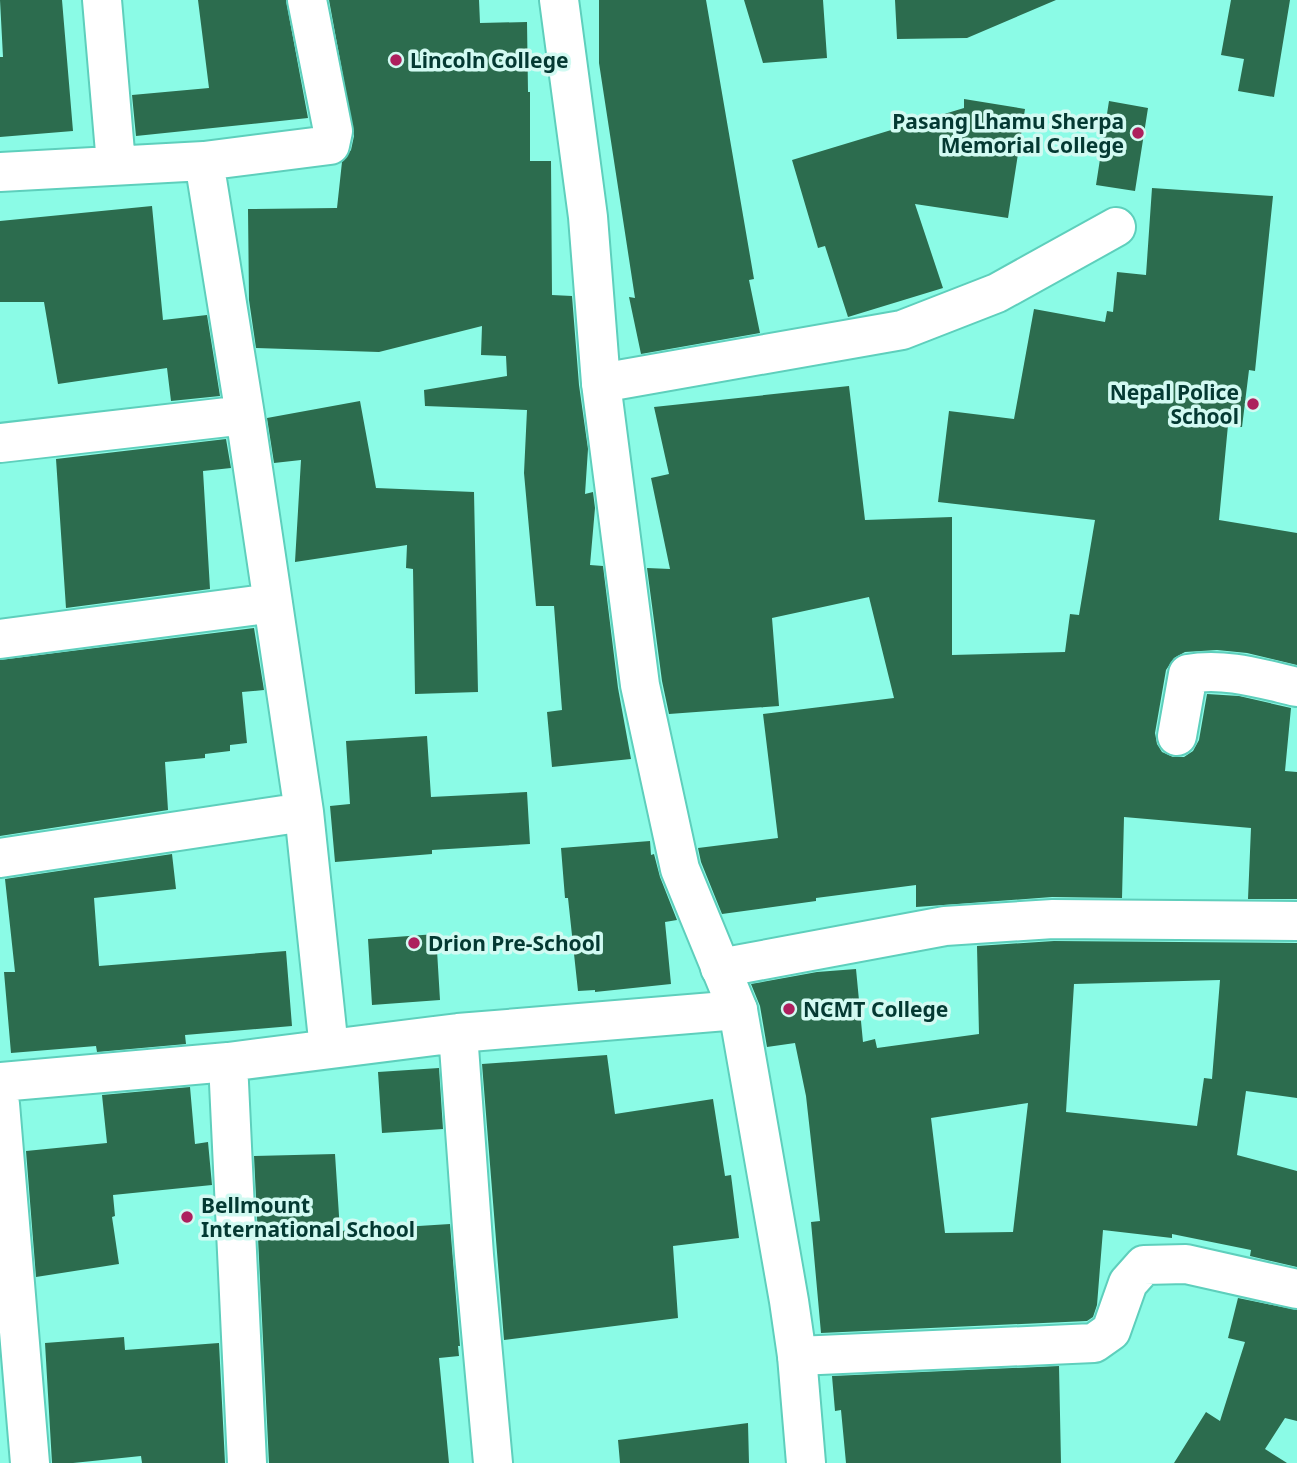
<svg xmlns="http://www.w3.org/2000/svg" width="1297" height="1463" font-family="'Noto Sans',sans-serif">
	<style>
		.building { fill: #2c6c4e; fill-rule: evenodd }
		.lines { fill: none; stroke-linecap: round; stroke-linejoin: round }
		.street-casing { stroke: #5ecfbc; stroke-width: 42 }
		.secondary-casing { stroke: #5ecfbc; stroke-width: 42 }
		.street { stroke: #fff; stroke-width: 38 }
		.secondary { stroke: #fff; stroke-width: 38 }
		.poi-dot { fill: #ad205e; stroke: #d2faf2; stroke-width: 2.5 }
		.labels { text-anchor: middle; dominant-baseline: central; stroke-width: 7; stroke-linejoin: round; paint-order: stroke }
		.poi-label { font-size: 21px; font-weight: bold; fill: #043932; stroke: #d2faf2; text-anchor: start }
	</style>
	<rect width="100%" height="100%" fill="#8bfbe6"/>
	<path class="building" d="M 0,0 L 62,0 L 73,131 L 0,137 L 0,57 L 3,57 Z
		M 198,0 L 286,0 L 308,118 L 136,136 L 132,95 L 209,88 Z
		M 329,0 L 479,0 L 480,23 L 527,22 L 528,92 L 530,92 L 530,161 L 551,161 L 552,295 L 572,296 L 579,385 L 588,449 L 585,494 L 593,492 L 595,508 L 590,565 L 603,566 L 618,688 L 631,759 L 552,767 L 547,712 L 562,710 L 554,606 L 536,606 L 524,473 L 527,410 L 425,406 L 424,390 L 507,376 L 506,356 L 481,355 L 482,326 L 379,352 L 256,348 L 249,300 L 248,209 L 337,208 L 342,162 L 351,150 L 354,136 Z
		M 599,0 L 706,0 L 754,279 L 749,280 L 760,333 L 641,354 L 629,297 L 635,298 L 599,63 Z
		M 744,0 L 823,0 L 827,58 L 763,63 Z
		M 895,0 L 1056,0 L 967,38 L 897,39 Z
		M 1231,0 L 1290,0 L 1274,97 L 1238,91 L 1244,59 L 1221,55 Z
		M 964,99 L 1025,109 L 1008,218 L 915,204 L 943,288 L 848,317 L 825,246 L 818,248 L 792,160 L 964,108 Z
		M 1109,101 L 1148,108 L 1135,191 L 1096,185 Z
		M 1152,188 L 1273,196 L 1255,371 L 1249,370 L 1242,427 L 1228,425 L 1219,520 L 1297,533 L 1297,665 L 1247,653 L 1217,650 L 1185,652 L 1174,658 L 1166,670 L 1155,733 L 1157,744 L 1162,752 L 1173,757 L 1184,757 L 1193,751 L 1199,740 L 1207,694 L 1239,696 L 1291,708 L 1285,771 L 1297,772 L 1297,899 L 1248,899 L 1251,828 L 1124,817 L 1122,898 L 1052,897 L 916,907 L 916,885 L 816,898 L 816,901 L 722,914 L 701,862 L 698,848 L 778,838 L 763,714 L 894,698 L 869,597 L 772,618 L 779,706 L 669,714 L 662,681 L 647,568 L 670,569 L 651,478 L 669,474 L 654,407 L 849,386 L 865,520 L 952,517 L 952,655 L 1065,652 L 1070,614 L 1079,615 L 1095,520 L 938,502 L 949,411 L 1014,419 L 1034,309 L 1105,322 L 1107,311 L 1113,312 L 1117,272 L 1146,275 Z
		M 152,206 L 163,320 L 207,315 L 220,396 L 171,401 L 167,368 L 58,384 L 44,302 L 0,302 L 0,221 Z
		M 360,401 L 376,488 L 474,492 L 478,692 L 415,694 L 413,569 L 406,568 L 407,545 L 295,562 L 301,460 L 274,463 L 267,418 Z
		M 226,439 L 231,468 L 203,471 L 210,589 L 66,608 L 56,459 Z
		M 254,628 L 264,690 L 242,692 L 247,743 L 230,745 L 230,751 L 205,754 L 205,758 L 165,762 L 168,810 L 0,836 L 0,660 Z
		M 427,736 L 431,797 L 527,792 L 530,844 L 432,850 L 432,854 L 335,862 L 330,806 L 350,804 L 346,741 Z
		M 650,841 L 651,855 L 654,854 L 660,877 L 677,920 L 665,922 L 671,984 L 595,992 L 595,990 L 578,991 L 568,898 L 565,898 L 561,848 Z
		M 172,854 L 176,889 L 94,898 L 99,966 L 286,951 L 292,1026 L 185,1035 L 186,1044 L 97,1052 L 96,1046 L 11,1053 L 4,972 L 15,972 L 5,879 Z
		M 436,934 L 440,1000 L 372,1005 L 368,939 Z
		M 1054,941 L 1297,943 L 1297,1098 L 1246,1091 L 1237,1155 L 1297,1171 L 1297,1267 L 1250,1256 L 1251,1250 L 1172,1234 L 1172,1238 L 1103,1230 L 1097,1305 L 1093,1317 L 1087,1321 L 821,1333 L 811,1222 L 820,1221 L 806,1096 L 795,1043 L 767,1047 L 760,1006 L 751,984 L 817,972 L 856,969 L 863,1042 L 875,1039 L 877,1048 L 979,1034 L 977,946 ZM 1220,980 L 1212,1079 L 1204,1078 L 1197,1126 L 1066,1112 L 1074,984 ZM 1028,1103 L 1013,1232 L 945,1233 L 931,1118 Z
		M 607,1055 L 615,1114 L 713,1099 L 725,1176 L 731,1175 L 739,1238 L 673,1246 L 678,1318 L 504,1340 L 482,1064 Z
		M 439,1068 L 443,1129 L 382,1133 L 378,1072 Z
		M 190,1087 L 195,1144 L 208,1142 L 212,1185 L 113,1195 L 115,1216 L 112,1217 L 119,1264 L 36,1277 L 26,1151 L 107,1143 L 102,1095 Z
		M 335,1154 L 340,1231 L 450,1224 L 460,1346 L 458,1346 L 459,1356 L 439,1358 L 449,1463 L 269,1463 L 254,1156 Z
		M 1238,1298 L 1297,1310 L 1297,1421 L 1285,1418 L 1265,1449 L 1287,1463 L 1174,1463 L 1206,1412 L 1220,1421 L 1245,1342 L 1228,1338 Z
		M 124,1337 L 125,1350 L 219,1343 L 225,1463 L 142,1463 L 141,1456 L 73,1463 L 52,1463 L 45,1343 Z
		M 1059,1366 L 1061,1463 L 846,1463 L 841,1410 L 835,1411 L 832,1376 Z
		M 748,1423 L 749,1463 L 620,1463 L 618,1440 Z"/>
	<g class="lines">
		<defs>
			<path id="street" d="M 102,0 L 116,164
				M 204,161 L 245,415 L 304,812 L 329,1049
				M 0,172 L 204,161 L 330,145 L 333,131 L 307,0
				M 601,383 L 902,330 L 997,293 L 1116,227
				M 0,443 L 245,415
				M 0,639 L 273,603
				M 1177,736 L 1188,674 C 1224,667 1262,679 1297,687
				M 0,858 L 304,812
				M 720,968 L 945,926 L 1053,919 L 1297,921
				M 458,1033 L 474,1255 L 493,1463
				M 228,1062 L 247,1463
				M 0,1082 L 228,1062 L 458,1033 L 738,1010
				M 0,1104 L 30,1463
				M 797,1356 L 1094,1343 L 1111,1331 L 1128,1283 L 1144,1265 L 1186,1264 L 1297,1289"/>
			<path id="secondary" d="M 559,0 L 588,217 L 601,383 L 640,685 L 680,869 L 738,1010 L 789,1301 L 797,1356 L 806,1463"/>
		</defs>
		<use href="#street" class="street-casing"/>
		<use href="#secondary" class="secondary-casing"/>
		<use href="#street" class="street"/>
		<use href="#secondary" class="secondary"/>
	</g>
	<g class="poi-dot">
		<circle cx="396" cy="60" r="7"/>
		<circle cx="1138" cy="133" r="7"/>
		<circle cx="1253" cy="404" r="7"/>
		<circle cx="414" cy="943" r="7"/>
		<circle cx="789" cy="1009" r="7"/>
		<circle cx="187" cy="1217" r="7"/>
	</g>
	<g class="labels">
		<g class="poi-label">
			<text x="410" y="60">Lincoln College</text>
			<text x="1124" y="121" text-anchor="end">Pasang Lhamu Sherpa<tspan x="1124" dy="24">Memorial College</tspan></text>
			<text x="1239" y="392" text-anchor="end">Nepal Police<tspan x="1239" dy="24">School</tspan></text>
			<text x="428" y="943">Drion Pre-School</text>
			<text x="803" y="1009">NCMT College</text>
			<text x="201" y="1205">Bellmount<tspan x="201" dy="24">International School</tspan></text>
		</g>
	</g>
</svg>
